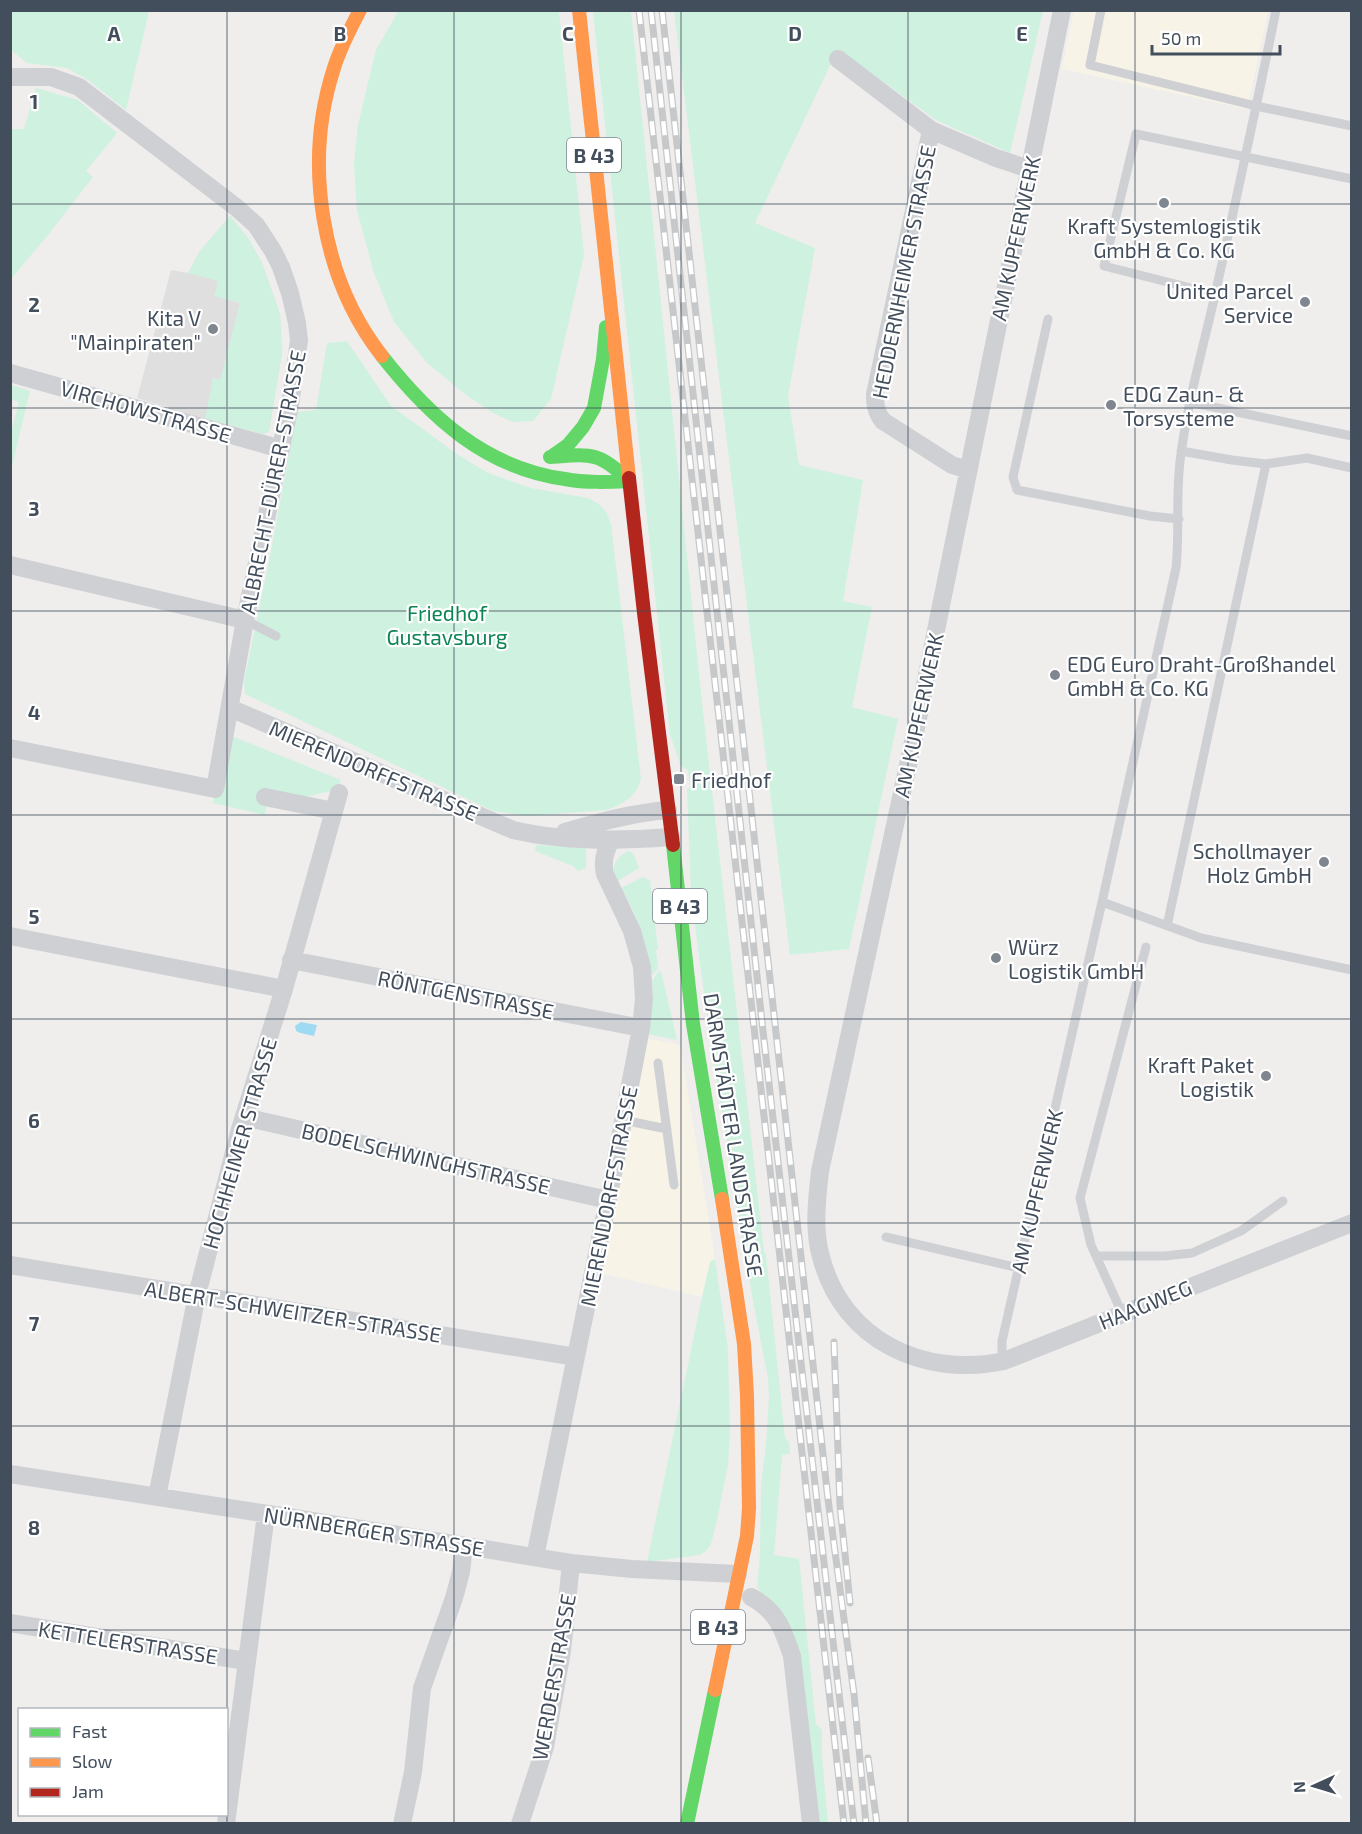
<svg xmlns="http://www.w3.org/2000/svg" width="1362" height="1834" font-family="'Exo 2',sans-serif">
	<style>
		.commercial { fill: #f7f4e7 }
		.education { fill: #e0dfe0 }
		.green { fill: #cff1df }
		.water { fill: #9fdaf3 }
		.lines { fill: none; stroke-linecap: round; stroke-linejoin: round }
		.lane { stroke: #ced0d4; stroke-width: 9 }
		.street { stroke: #ced0d4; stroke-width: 18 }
		.fast { stroke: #63d668; stroke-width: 14 }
		.slow { stroke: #ff974d; stroke-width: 14 }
		.jam { stroke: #b3261e; stroke-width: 14 }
		.rail-casing { stroke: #c6c8ca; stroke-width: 7 }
		.rail { stroke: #fff; stroke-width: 4.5; stroke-dasharray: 14; stroke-linecap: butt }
		.grid { fill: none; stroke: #434e5c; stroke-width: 1.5; stroke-opacity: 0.55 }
		.poi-dot { fill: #7f868f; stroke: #fff; stroke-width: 2 }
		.labels { text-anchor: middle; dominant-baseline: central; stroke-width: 4.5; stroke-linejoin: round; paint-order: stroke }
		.shield { fill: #fff; stroke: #7b838d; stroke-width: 1.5 }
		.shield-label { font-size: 20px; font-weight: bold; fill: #434e5c }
		.poi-label { font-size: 21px; fill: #434e5c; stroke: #fff; text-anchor: end }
		.street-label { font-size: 21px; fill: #434e5c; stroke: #fff }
		.park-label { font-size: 21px; fill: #0c8554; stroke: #fff }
		.grid-label { font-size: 20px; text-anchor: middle; font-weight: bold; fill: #434e5c; stroke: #fff; stroke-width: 4.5; stroke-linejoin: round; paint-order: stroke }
	</style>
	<rect width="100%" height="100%" fill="#efeeed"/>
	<path class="commercial" d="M 1074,11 L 1268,11 L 1247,109 L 1062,69 Z
		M 646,1038 L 680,1045 L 715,1259 L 710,1263 L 702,1297 L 601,1273 Z"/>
	<path class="education" d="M 230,216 L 248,238 L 262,263 L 280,314 L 282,353 L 269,431 L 264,434 L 205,419 L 137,398 L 171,270 L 188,273 L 200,251 Z"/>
	<path class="green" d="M 399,10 L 559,11 L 584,255 L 551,399 L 533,421 L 513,422 L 493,413 L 466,395 L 427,363 L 394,322 L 374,273 L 357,211 L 354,163 L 358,125 L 376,50 Z
		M 10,11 L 149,11 L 126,110 L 88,80 L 67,68 L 27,63 L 11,50 Z
		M 593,11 L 631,11 L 701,693 L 764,1251 L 766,1254 L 785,1438 L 789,1442 L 790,1454 L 782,1455 L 774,1555 L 799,1559 L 816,1724 L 822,1730 L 822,1756 L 828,1823 L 820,1823 L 799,1667 L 763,1596 L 757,1587 L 760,1554 L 761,1484 L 766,1445 L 769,1397 L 768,1378 L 753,1301 L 714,1065 L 699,956 L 691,893 L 687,789 L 690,788 L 688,770 L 681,766 L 670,735 Z
		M 674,11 L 1043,11 L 1010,153 L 936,120 L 838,49 L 755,223 L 815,248 L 788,396 L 799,465 L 863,480 L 843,601 L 872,607 L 852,707 L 898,719 L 849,949 L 790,955 Z
		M 36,88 L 78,100 L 117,133 L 86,171 L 93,177 L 48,235 L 11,279 L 11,129 L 24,129 Z
		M 230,216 L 248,238 L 262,263 L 280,314 L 282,353 L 269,431 L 264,434 L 205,419 L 213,378 L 220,380 L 240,303 L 214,296 L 218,281 L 188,273 L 200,251 Z
		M 347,341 L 391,406 L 457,454 L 488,473 L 531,488 L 588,498 L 599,504 L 606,512 L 611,524 L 641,779 C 637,796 623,804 607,810 L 526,816 L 493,811 L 245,694 L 244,681 L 271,551 L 297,412 L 316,410 L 327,343 Z
		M 11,385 L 30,391 L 12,466 L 11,465 L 11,432 L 19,402 L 11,399 Z
		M 229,735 L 341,780 L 336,791 L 325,792 L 306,797 L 269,793 L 265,815 L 213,803 Z
		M 536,845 L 586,848 L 586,868 L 578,871 L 573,866 L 535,851 Z
		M 630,851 L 634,855 L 639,868 L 616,882 C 611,868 615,855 630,851 Z
		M 643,877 L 650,880 L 658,950 L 656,950 L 658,969 L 652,975 C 645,941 639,918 621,888 Z
		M 659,971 L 661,971 L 677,1040 L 647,1034 L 653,997 L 652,981 Z
		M 715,1259 L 728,1349 L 730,1433 L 728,1465 L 716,1525 L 711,1544 L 706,1551 L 700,1555 L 647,1562 L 702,1297 L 710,1262 Z"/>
	<path class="water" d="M 301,1022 L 317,1025 L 314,1036 L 300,1033 L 296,1031 L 295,1026 Z"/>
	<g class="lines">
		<path class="lane" d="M 1101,10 L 1090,65 L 1256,106 L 1352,126
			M 1215,294 L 1104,266 L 1136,134 L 1352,179
			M 1048,319 L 1013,477 L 1017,490 L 1150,516 L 1179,519
			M 1189,402 L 1352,436
			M 1181,451 L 1232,460 L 1266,464 L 1307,458 L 1352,468
			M 245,620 L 276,636
			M 1102,902 L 1201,938 L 1352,970
			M 1167,926 L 1266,464
			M 658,1063 L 674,1185
			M 623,1120 L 667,1129
			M 886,1237 L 1019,1268
			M 1096,1256 L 1165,1256 L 1192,1253 L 1241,1231 L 1283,1201
			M 1122,1313 L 1091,1245 L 1080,1198 L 1146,947
			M 1004,1361 L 1002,1351 L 1002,1341 L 1102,902 L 1176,568 C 1180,530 1175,492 1181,454 C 1188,400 1203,348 1215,295 C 1236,200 1257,105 1276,10"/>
		<path class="street" d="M 1062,10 L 918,719 L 820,1171 C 817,1199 813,1229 821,1257 C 843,1341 924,1378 1004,1361 L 1352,1223
			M 838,59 L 931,130
			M 10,77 L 51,77 L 79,87 L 237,208 L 256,225 L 273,251 L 281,267 L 290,293 L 297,323 L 299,340 L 290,405 L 245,620 L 215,789 L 10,748
			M 10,373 L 281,449
			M 968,470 L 952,465 L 883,421 C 876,412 875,405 875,394 L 931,130 L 996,158 L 1029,169
			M 10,565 L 245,620
			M 230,708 L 513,830 C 564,842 619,841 671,837
			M 265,797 L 334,811
			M 565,832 C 600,822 632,813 668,810
			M 10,936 L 284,989
			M 291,960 L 641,1028
			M 244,1117 L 608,1200
			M 10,1265 L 576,1357
			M 10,1474 L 288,1517 L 571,1563 L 632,1569 L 738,1574
			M 157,1497 L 197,1295 L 240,1129 L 284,989 L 339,793
			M 535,1557 L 608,1200 L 641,1028 L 644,999 L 642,967 L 632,931 L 605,874 C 602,861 605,852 611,840
			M 751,1597 C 777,1611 783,1629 792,1656 L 811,1824
			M 10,1623 L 246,1661
			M 226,1824 L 266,1514
			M 402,1824 L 413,1772 L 422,1688 L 454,1598 L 461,1572 L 464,1546
			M 520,1824 L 545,1747 L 562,1651 L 571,1563"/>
		<path class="fast" d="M 382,356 C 430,417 485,468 565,479 C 586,483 608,482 629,481
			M 550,457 C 590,454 599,451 629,481
			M 551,457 L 568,445 L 583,427 L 594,408 L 603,359 L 606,327
			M 673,845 L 693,1024 L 722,1199
			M 687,1824 L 715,1690"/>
		<path class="slow" d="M 360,10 C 350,29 340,48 334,68 C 303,163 321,278 382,356
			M 579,10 L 629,478
			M 715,1690 L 747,1536 L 749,1508 L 747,1396 L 744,1344 L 722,1199"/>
		<path class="jam" d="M 629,478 L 644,613 L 673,845"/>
		<defs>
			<path id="rail" d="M 639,10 L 844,1824
				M 651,10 L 763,1031 L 854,1824
				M 662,10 L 828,1499 L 854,1694 L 866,1824
				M 834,1342 L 840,1505 L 850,1603
				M 868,1758 L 877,1824"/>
		</defs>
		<use href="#rail" class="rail-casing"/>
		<use href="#rail" class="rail"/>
	</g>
	<path class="grid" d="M 227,10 L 227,1824M 454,10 L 454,1824M 681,10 L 681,1824M 908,10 L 908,1824M 1135,10 L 1135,1824M 10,204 L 1352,204M 10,408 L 1352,408M 10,611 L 1352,611M 10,815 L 1352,815M 10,1019 L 1352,1019M 10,1223 L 1352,1223M 10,1426 L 1352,1426M 10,1630 L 1352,1630"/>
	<g class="poi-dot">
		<circle cx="1164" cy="203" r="6"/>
		<circle cx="1305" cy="302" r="6"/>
		<circle cx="213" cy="329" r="6"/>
		<circle cx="1111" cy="405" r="6"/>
		<circle cx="1055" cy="675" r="6"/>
		<rect x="673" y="773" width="12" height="12" rx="3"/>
		<circle cx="1324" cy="862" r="6"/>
		<circle cx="996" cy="958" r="6"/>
		<circle cx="1266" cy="1076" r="6"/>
	</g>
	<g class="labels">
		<g class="shield">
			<rect x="567" y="138" width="54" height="34" rx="4.5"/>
			<rect x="653" y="889" width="54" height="34" rx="4.5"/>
			<rect x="691" y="1610" width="54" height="34" rx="4.5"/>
		</g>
		<g class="shield-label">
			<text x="594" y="155">B 43</text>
			<text x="680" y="906">B 43</text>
			<text x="718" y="1627">B 43</text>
		</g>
		<g class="poi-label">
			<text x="1164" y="225" text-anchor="middle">Kraft Systemlogistik<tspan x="1164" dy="24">GmbH &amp; Co. KG</tspan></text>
			<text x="1293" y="290">United Parcel<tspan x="1293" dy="24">Service</tspan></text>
			<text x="201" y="317">Kita V<tspan x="201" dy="24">"Mainpiraten"</tspan></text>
			<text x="1123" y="393" text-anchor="start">EDG Zaun- &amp;<tspan x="1123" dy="24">Torsysteme</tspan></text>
			<text x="1067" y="663" text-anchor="start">EDG Euro Draht-Großhandel<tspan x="1067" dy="24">GmbH &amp; Co. KG</tspan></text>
			<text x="691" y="779" text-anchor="start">Friedhof</text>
			<text x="1312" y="850">Schollmayer<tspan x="1312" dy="24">Holz GmbH</tspan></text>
			<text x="1008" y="946" text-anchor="start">Würz<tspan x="1008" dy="24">Logistik GmbH</tspan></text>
			<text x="1254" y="1064">Kraft Paket<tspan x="1254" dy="24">Logistik</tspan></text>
		</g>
		<g class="street-label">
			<text transform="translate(1015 238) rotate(-78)">AM KUPFERWERK</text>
			<text transform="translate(903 272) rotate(-79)">HEDDERNHEIMER STRASSE</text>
			<text transform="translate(146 411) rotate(16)">VIRCHOWSTRASSE</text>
			<text transform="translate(272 482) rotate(-79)">ALBRECHT-DÜRER-STRASSE</text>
			<text transform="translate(918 715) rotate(-78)">AM KUPFERWERK</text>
			<text transform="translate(374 770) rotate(23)">MIERENDORFFSTRASSE</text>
			<text transform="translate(466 994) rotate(11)">RÖNTGENSTRASSE</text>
			<text transform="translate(734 1135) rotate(81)">DARMSTÄDTER LANDSTRASSE</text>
			<text transform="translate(239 1143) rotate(-74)">HOCHHEIMER STRASSE</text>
			<text transform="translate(426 1158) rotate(13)">BODELSCHWINGHSTRASSE</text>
			<text transform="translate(1036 1191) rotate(-77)">AM KUPFERWERK</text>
			<text transform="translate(608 1196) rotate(-79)">MIERENDORFFSTRASSE</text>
			<text transform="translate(1145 1304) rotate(-22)">HAAGWEG</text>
			<text transform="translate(293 1311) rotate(9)">ALBERT-SCHWEITZER-STRASSE</text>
			<text transform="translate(374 1531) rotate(9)">NÜRNBERGER STRASSE</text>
			<text transform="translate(128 1642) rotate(9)">KETTELERSTRASSE</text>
			<text transform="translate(553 1677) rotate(-80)">WERDERSTRASSE</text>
		</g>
		<g class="park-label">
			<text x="447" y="612">Friedhof<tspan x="447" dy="24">Gustavsburg</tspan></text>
		</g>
	</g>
	<g class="grid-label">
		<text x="114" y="41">A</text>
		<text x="340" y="41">B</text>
		<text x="568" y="41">C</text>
		<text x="795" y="41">D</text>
		<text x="1022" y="41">E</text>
		<text x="34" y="109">1</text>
		<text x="34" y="312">2</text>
		<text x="34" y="516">3</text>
		<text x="34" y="720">4</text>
		<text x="34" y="924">5</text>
		<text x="34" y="1128">6</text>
		<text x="34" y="1331">7</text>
		<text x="34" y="1535">8</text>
	</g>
	<rect width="1362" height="1834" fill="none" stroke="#434e5c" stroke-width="24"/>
	<rect x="18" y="1708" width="210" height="108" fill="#ffffff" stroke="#b4b8be" stroke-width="1.5"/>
	<rect x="30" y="1728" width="30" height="9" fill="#63d668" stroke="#b4b8be" stroke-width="1.5"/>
	<text x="72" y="1738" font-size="18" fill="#434e5c">Fast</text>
	<rect x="30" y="1758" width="30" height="9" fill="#ff974d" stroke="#b4b8be" stroke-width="1.5"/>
	<text x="72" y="1768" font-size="18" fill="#434e5c">Slow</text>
	<rect x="30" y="1788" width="30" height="9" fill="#b3261e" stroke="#b4b8be" stroke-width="1.5"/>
	<text x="72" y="1798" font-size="18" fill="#434e5c">Jam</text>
	<g transform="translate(1314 1786) rotate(266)" stroke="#ffffff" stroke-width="4.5" paint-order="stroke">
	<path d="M0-4.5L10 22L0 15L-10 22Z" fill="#434e5c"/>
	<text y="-9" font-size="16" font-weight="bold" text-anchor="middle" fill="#434e5c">N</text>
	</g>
	<path d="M1152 45v9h128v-9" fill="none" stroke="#434e5c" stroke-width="3"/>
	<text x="1161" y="45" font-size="18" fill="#434e5c" stroke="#ffffff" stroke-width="4.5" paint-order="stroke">50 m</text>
</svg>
